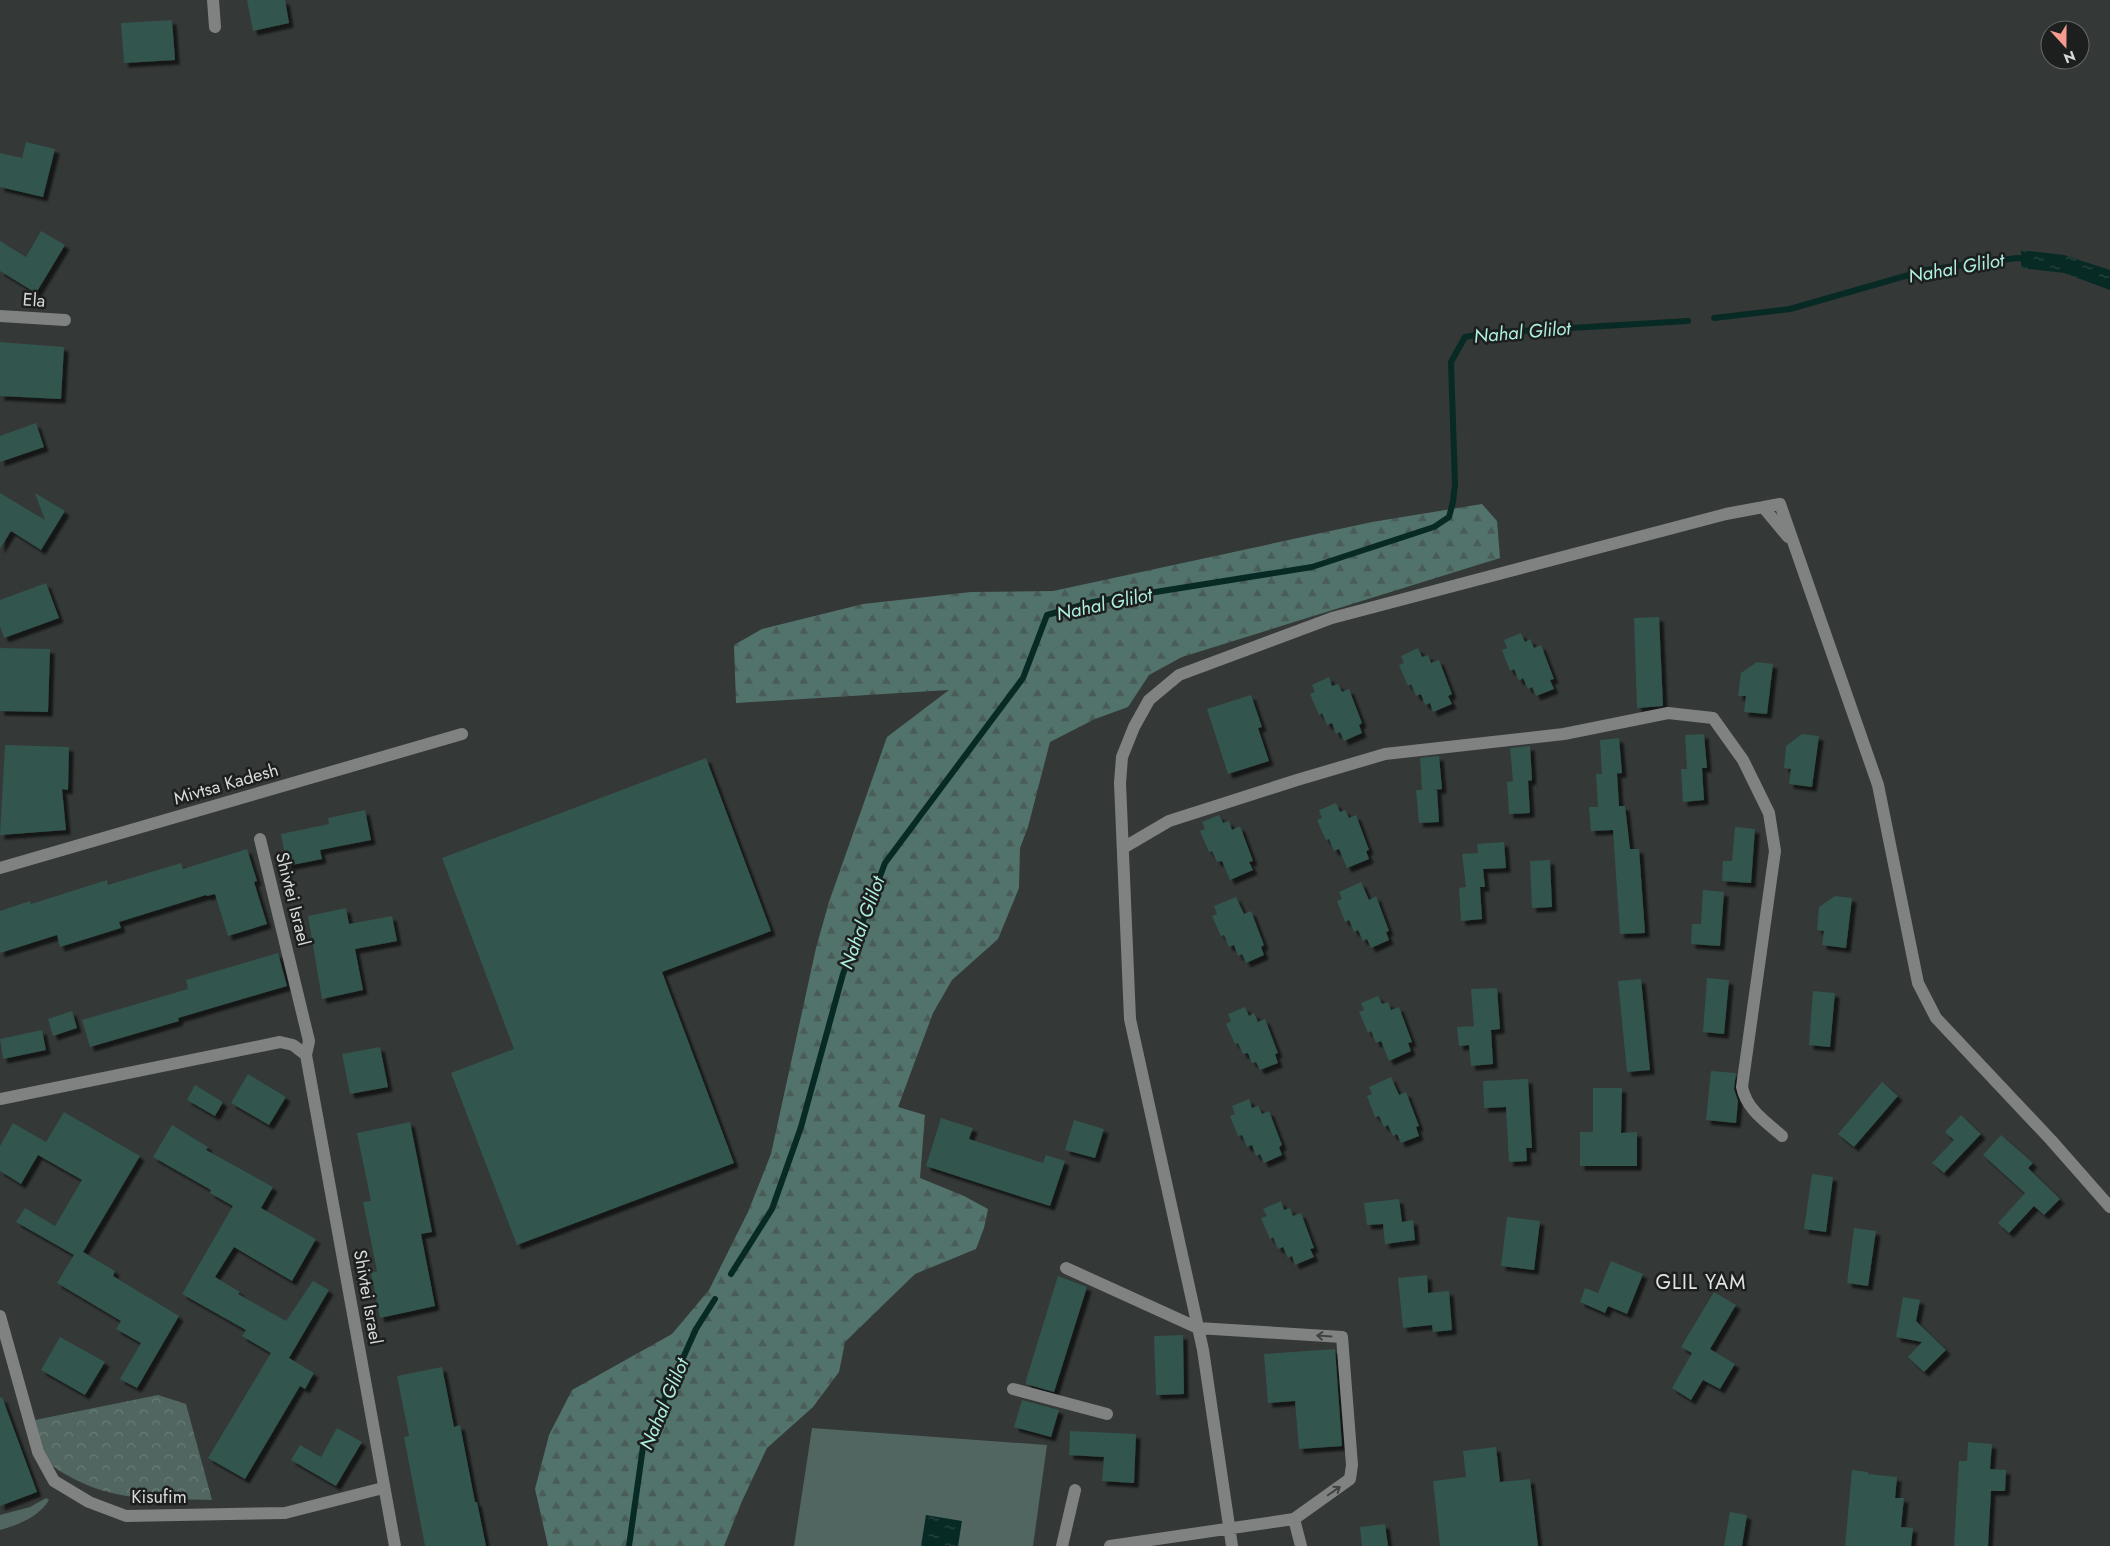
<svg xmlns="http://www.w3.org/2000/svg" width="2110" height="1546" font-family="Jost,sans-serif">
	<style>
		.grass { fill: #516661 }
		.forest { fill: url(#forest-firs) }
		.park { fill: url(#park-crowns) }
		.water { fill: url(#water-ripples) }
		.lines { fill: none; stroke-linecap: round; stroke-linejoin: round }
		.stream { stroke: #082a24; stroke-width: 6 }
		.building { fill: #33544d; filter: url(#shadow) }
		.minor { stroke: #7f8281; stroke-width: 12 }
		.oneway { stroke: #3f4241 }
		.labels { text-anchor: middle; dominant-baseline: central; stroke-width: 5; stroke-linejoin: round; paint-order: stroke }
		.street-label { font-size: 18px; fill: #d7dad9; stroke: #1d1f1e }
		.water-label { font-size: 19px; font-style: italic; fill: #adefe0; stroke: #1d1f1e }
		.quarter-label { font-size: 20px; letter-spacing: 1px; fill: #dfe4e3; stroke: #1d1f1e }
	</style>
	<defs>
		<pattern id="forest-firs" width="22" height="20" patternUnits="userSpaceOnUse" patternTransform="scale(1.25)"><rect width="22" height="20" fill="#51736b"/><path d="M5 1l3.5 6h-7zM16 11l3.5 6h-7z" fill="#495c58"/></pattern>
		<pattern id="park-crowns" width="20" height="18" patternUnits="userSpaceOnUse" patternTransform="scale(1.25)"><rect width="20" height="18" fill="#516661"/><path d="M2 6a3 3 0 1 1 6 0M12 15a3 3 0 1 1 6 0" fill="none" stroke="#697b77"/></pattern>
		<pattern id="water-ripples" width="26" height="14" patternUnits="userSpaceOnUse" patternTransform="scale(1.25)"><rect width="26" height="14" fill="#082a24"/><path d="M2 4q2-2 4 0t4 0M15 11q2-2 4 0t4 0" fill="none" stroke="#2b4843"/></pattern>
		<filter id="shadow"><feDropShadow dx="4.5" dy="4.5" stdDeviation="1" flood-color="#0009"/></filter>
	</defs>
	<rect width="100%" height="100%" fill="#343837"/>
	<path class="grass" d="M 812,1428 L 1047,1445 L 1033,1546 L 794,1546 Z
		M 46,1498 L 49,1500 C 39,1517 18,1525 0,1530 L 0,1515 L 30,1507 Z"/>
	<path class="forest" d="M 1482,504 L 1497,521 L 1500,558 L 1182,657 L 1149,675 L 1128,707 L 1095,719 L 1050,742 L 1028,827 L 1020,848 L 1019,888 L 998,939 L 952,980 L 933,1013 L 898,1107 L 925,1115 L 920,1178 L 964,1196 L 988,1209 L 984,1228 L 976,1249 L 915,1274 L 845,1342 L 839,1372 L 813,1407 L 767,1448 L 742,1501 L 724,1546 L 548,1546 L 535,1489 L 549,1435 L 572,1390 L 672,1334 L 709,1290 L 748,1212 L 771,1154 L 816,948 L 829,902 L 887,737 L 949,690 L 736,703 L 734,645 L 762,629 L 863,604 L 971,592 L 1053,591 L 1372,522 Z"/>
	<path class="park" d="M 158,1395 L 186,1404 L 212,1500 C 164,1499 120,1502 76,1480 C 69,1476 60,1472 53,1466 C 42,1455 39,1435 35,1420 Z"/>
	<path class="water" d="M 2021,250 L 2064,255 L 2110,270 L 2110,290 L 2064,273 L 2021,268 Z
		M 926,1515 L 962,1521 L 958,1546 L 921,1546 Z"/>
	<g class="lines">
		<path class="stream" d="M 1714,318 L 1790,309 L 1926,270 L 2017,258 L 2028,259
			M 731,1274 L 772,1209 L 801,1127 L 843,974 L 885,863 L 1023,678 L 1047,615 L 1093,602 L 1312,567 L 1434,527 L 1449,517 L 1453,502 L 1455,484 L 1451,362 L 1465,337 L 1486,333 L 1688,321
			M 629,1546 L 643,1447 L 696,1329 L 715,1299"/>
	</g>
	<path class="building" d="M 247,0 L 285,0 L 289,23 L 253,31 Z
		M 172,20 L 175,60 L 124,63 L 121,23 Z
		M 26,142 L 55,149 L 43,197 L 0,187 L 0,153 L 22,158 Z
		M 41,231 L 65,245 L 36,293 L 0,271 L 0,241 L 26,257 Z
		M 0,342 L 64,347 L 61,399 L 0,396 Z
		M 36,423 L 44,447 L 0,462 L 0,436 Z
		M 0,493 L 45,520 L 35,493 L 65,511 L 41,550 L 11,531 L 0,549 Z
		M 46,583 L 59,618 L 4,638 L 0,626 L 0,600 Z
		M 1659,617 L 1663,706 L 1637,708 L 1634,618 Z
		M 1521,633 L 1525,642 L 1530,639 L 1534,648 L 1541,645 L 1554,679 L 1550,680 L 1554,689 L 1536,696 L 1532,687 L 1528,689 L 1523,678 L 1519,681 L 1514,669 L 1510,671 L 1502,650 L 1507,648 L 1504,640 Z
		M 0,648 L 50,649 L 48,712 L 0,711 Z
		M 1418,648 L 1422,657 L 1428,655 L 1431,663 L 1439,660 L 1452,694 L 1448,696 L 1452,704 L 1433,712 L 1430,703 L 1425,705 L 1421,694 L 1416,696 L 1411,684 L 1408,686 L 1399,665 L 1404,663 L 1401,656 Z
		M 1757,662 L 1773,664 L 1767,714 L 1744,712 L 1746,696 L 1738,696 L 1741,673 Z
		M 1329,677 L 1332,686 L 1338,684 L 1342,692 L 1349,689 L 1362,723 L 1359,725 L 1362,733 L 1344,741 L 1340,732 L 1336,734 L 1332,723 L 1327,725 L 1322,713 L 1319,715 L 1310,694 L 1315,692 L 1312,685 Z
		M 1251,695 L 1262,727 L 1258,728 L 1269,761 L 1228,774 L 1207,709 Z
		M 1704,734 L 1707,768 L 1702,768 L 1704,800 L 1683,802 L 1681,769 L 1687,769 L 1685,735 Z
		M 1802,734 L 1819,736 L 1812,787 L 1789,784 L 1791,769 L 1784,768 L 1786,746 Z
		M 1619,738 L 1622,773 L 1613,774 L 1617,774 L 1619,806 L 1625,806 L 1630,849 L 1639,849 L 1645,933 L 1620,934 L 1613,830 L 1591,831 L 1589,807 L 1598,807 L 1596,774 L 1602,774 L 1600,740 Z
		M 5,745 L 69,747 L 68,790 L 62,789 L 66,830 L 0,835 Z
		M 1530,746 L 1532,780 L 1528,781 L 1530,813 L 1509,814 L 1507,782 L 1513,781 L 1510,748 Z
		M 1439,756 L 1442,789 L 1433,790 L 1437,790 L 1439,822 L 1419,823 L 1416,790 L 1422,790 L 1420,758 Z
		M 706,758 L 771,931 L 662,972 L 734,1163 L 517,1245 L 451,1073 L 514,1049 L 442,858 Z
		M 1336,803 L 1340,812 L 1345,810 L 1349,818 L 1356,815 L 1369,850 L 1366,851 L 1369,859 L 1347,868 L 1339,849 L 1334,851 L 1329,839 L 1326,840 L 1317,820 L 1322,818 L 1319,810 Z
		M 365,810 L 371,840 L 320,850 L 322,859 L 287,866 L 281,834 L 329,824 L 328,818 Z
		M 1219,815 L 1223,823 L 1229,821 L 1232,830 L 1240,826 L 1253,861 L 1249,862 L 1253,870 L 1230,880 L 1222,861 L 1217,862 L 1212,851 L 1209,852 L 1200,831 L 1205,829 L 1202,822 Z
		M 1735,827 L 1755,829 L 1751,883 L 1722,881 L 1723,861 L 1732,861 Z
		M 1504,842 L 1506,868 L 1483,869 L 1485,887 L 1480,887 L 1482,919 L 1461,921 L 1459,888 L 1466,887 L 1462,854 L 1478,853 L 1477,844 Z
		M 247,849 L 257,881 L 254,882 L 267,924 L 228,936 L 215,894 L 207,896 L 206,895 L 119,922 L 121,928 L 60,947 L 57,935 L 0,953 L 0,911 L 30,901 L 31,904 L 107,880 L 108,885 L 181,863 L 183,869 Z
		M 1550,860 L 1552,907 L 1532,908 L 1530,861 Z
		M 1361,882 L 1369,900 L 1376,896 L 1389,931 L 1386,932 L 1389,940 L 1371,948 L 1367,939 L 1363,941 L 1358,930 L 1354,932 L 1349,920 L 1345,922 L 1337,901 L 1342,899 L 1339,892 Z
		M 1703,890 L 1724,892 L 1720,946 L 1691,944 L 1692,924 L 1701,924 Z
		M 1835,896 L 1852,898 L 1846,948 L 1822,945 L 1824,931 L 1817,930 L 1819,907 Z
		M 1236,897 L 1244,914 L 1251,911 L 1264,945 L 1261,947 L 1264,955 L 1246,963 L 1242,954 L 1238,956 L 1234,945 L 1229,947 L 1224,935 L 1221,936 L 1212,916 L 1217,914 L 1214,906 Z
		M 346,908 L 349,924 L 392,916 L 397,941 L 355,949 L 363,990 L 322,999 L 308,916 Z
		M 278,953 L 287,986 L 178,1018 L 179,1021 L 90,1047 L 82,1020 L 188,989 L 186,980 Z
		M 1707,978 L 1729,980 L 1724,1034 L 1703,1032 Z
		M 1641,979 L 1650,1070 L 1627,1072 L 1618,981 Z
		M 1497,988 L 1500,1029 L 1491,1030 L 1493,1064 L 1471,1066 L 1469,1045 L 1459,1046 L 1457,1027 L 1474,1026 L 1471,989 Z
		M 1813,991 L 1835,993 L 1830,1047 L 1809,1045 Z
		M 1378,996 L 1382,1004 L 1388,1002 L 1391,1010 L 1399,1007 L 1412,1042 L 1408,1043 L 1411,1051 L 1389,1061 L 1381,1041 L 1376,1043 L 1371,1031 L 1368,1033 L 1359,1012 L 1364,1010 L 1361,1003 Z
		M 1245,1007 L 1249,1016 L 1254,1013 L 1258,1022 L 1265,1019 L 1278,1053 L 1275,1054 L 1278,1063 L 1260,1070 L 1256,1062 L 1252,1063 L 1248,1053 L 1243,1054 L 1238,1043 L 1235,1044 L 1226,1024 L 1231,1021 L 1228,1014 Z
		M 72,1011 L 77,1028 L 53,1036 L 48,1019 Z
		M 42,1030 L 46,1050 L 3,1059 L 0,1039 Z
		M 380,1047 L 388,1087 L 350,1094 L 342,1054 Z
		M 1711,1071 L 1736,1073 L 1734,1089 L 1738,1101 L 1736,1123 L 1706,1120 Z
		M 248,1074 L 286,1097 L 269,1125 L 231,1103 Z
		M 1391,1077 L 1399,1095 L 1406,1092 L 1419,1126 L 1416,1127 L 1419,1136 L 1401,1143 L 1397,1134 L 1393,1136 L 1388,1125 L 1384,1127 L 1379,1116 L 1375,1117 L 1367,1096 L 1372,1094 L 1369,1087 Z
		M 1528,1079 L 1532,1148 L 1526,1148 L 1527,1161 L 1509,1162 L 1506,1107 L 1484,1108 L 1483,1081 Z
		M 1882,1082 L 1898,1096 L 1854,1147 L 1838,1134 Z
		M 195,1085 L 223,1102 L 215,1116 L 187,1100 Z
		M 1593,1088 L 1622,1088 L 1621,1133 L 1637,1132 L 1637,1166 L 1580,1166 L 1580,1132 L 1593,1132 Z
		M 1249,1099 L 1252,1108 L 1258,1106 L 1262,1114 L 1269,1111 L 1282,1145 L 1279,1147 L 1282,1155 L 1264,1163 L 1260,1154 L 1256,1156 L 1252,1145 L 1247,1147 L 1242,1135 L 1238,1136 L 1230,1116 L 1235,1114 L 1232,1106 Z
		M 64,1112 L 140,1156 L 83,1252 L 115,1271 L 113,1276 L 179,1316 L 137,1388 L 120,1379 L 141,1343 L 116,1329 L 121,1321 L 57,1283 L 74,1255 L 16,1222 L 25,1208 L 55,1226 L 82,1180 L 38,1155 L 21,1184 L 0,1171 L 0,1146 L 13,1123 L 46,1142 Z
		M 1961,1115 L 1981,1134 L 1944,1173 L 1932,1163 L 1954,1140 L 1945,1132 Z
		M 941,1118 L 973,1128 L 969,1139 L 1043,1163 L 1046,1155 L 1065,1161 L 1050,1206 L 926,1166 Z
		M 1074,1120 L 1104,1129 L 1095,1158 L 1065,1150 Z
		M 410,1122 L 432,1232 L 421,1234 L 435,1306 L 380,1318 L 371,1273 L 377,1271 L 363,1202 L 371,1201 L 357,1133 Z
		M 172,1125 L 208,1147 L 206,1150 L 273,1187 L 261,1208 L 316,1239 L 292,1281 L 234,1247 L 215,1277 L 240,1292 L 238,1294 L 286,1321 L 313,1281 L 329,1290 L 289,1358 L 314,1373 L 305,1389 L 300,1386 L 245,1479 L 208,1458 L 271,1353 L 242,1336 L 246,1330 L 182,1294 L 233,1206 L 210,1193 L 211,1190 L 153,1157 Z
		M 2001,1135 L 2033,1163 L 2028,1168 L 2060,1199 L 2044,1215 L 2034,1206 L 2009,1233 L 1998,1223 L 2025,1193 L 1983,1155 Z
		M 1812,1174 L 1833,1177 L 1826,1232 L 1804,1229 Z
		M 1399,1199 L 1402,1222 L 1413,1220 L 1415,1240 L 1385,1244 L 1383,1224 L 1367,1225 L 1364,1203 Z
		M 1281,1201 L 1284,1210 L 1290,1208 L 1293,1216 L 1301,1213 L 1314,1248 L 1310,1249 L 1314,1257 L 1295,1265 L 1292,1256 L 1288,1258 L 1283,1247 L 1278,1249 L 1273,1237 L 1270,1239 L 1261,1218 L 1267,1216 L 1263,1209 Z
		M 1507,1217 L 1540,1221 L 1534,1270 L 1501,1266 Z
		M 1854,1228 L 1876,1231 L 1868,1286 L 1847,1283 Z
		M 1611,1261 L 1643,1274 L 1627,1314 L 1608,1306 L 1605,1313 L 1580,1302 L 1585,1288 L 1598,1293 Z
		M 1427,1275 L 1428,1293 L 1449,1291 L 1452,1330 L 1433,1332 L 1432,1325 L 1403,1328 L 1398,1278 Z
		M 1058,1276 L 1087,1287 L 1054,1392 L 1026,1384 L 1026,1380 Z
		M 1714,1292 L 1736,1305 L 1710,1349 L 1735,1364 L 1720,1389 L 1703,1380 L 1691,1400 L 1672,1388 L 1692,1353 L 1681,1347 Z
		M 1903,1297 L 1920,1300 L 1916,1321 L 1946,1350 L 1924,1372 L 1908,1357 L 1922,1342 L 1896,1337 Z
		M 1183,1335 L 1184,1394 L 1156,1395 L 1154,1336 Z
		M 60,1337 L 105,1362 L 85,1395 L 41,1370 Z
		M 1335,1349 L 1342,1446 L 1299,1449 L 1295,1401 L 1268,1403 L 1264,1354 Z
		M 442,1367 L 454,1427 L 460,1425 L 475,1502 L 477,1502 L 486,1546 L 425,1546 L 404,1437 L 409,1436 L 397,1376 Z
		M 2,1397 L 37,1492 L 0,1506 L 0,1398 Z
		M 1022,1400 L 1059,1410 L 1051,1437 L 1014,1427 Z
		M 337,1428 L 362,1442 L 336,1486 L 291,1460 L 300,1445 L 321,1457 Z
		M 1070,1431 L 1136,1434 L 1134,1483 L 1102,1481 L 1104,1457 L 1069,1455 Z
		M 1968,1442 L 1992,1444 L 1990,1469 L 2006,1470 L 2005,1491 L 1991,1491 L 1988,1546 L 1954,1546 L 1959,1461 L 1967,1461 Z
		M 1496,1447 L 1500,1482 L 1530,1479 L 1538,1546 L 1440,1546 L 1433,1481 L 1466,1477 L 1463,1451 Z
		M 1852,1470 L 1868,1472 L 1868,1474 L 1897,1477 L 1895,1498 L 1904,1498 L 1901,1527 L 1913,1528 L 1911,1546 L 1845,1546 Z
		M 1730,1512 L 1747,1515 L 1742,1546 L 1724,1546 Z
		M 1385,1524 L 1388,1546 L 1362,1546 L 1360,1527 Z"/>
	<g class="lines">
		<path class="minor" d="M 213,0 L 215,27
			M 0,316 L 65,320
			M 1763,507 L 1788,537
			M 260,839 L 309,1041 L 306,1055 L 395,1546
			M 1123,848 L 1169,821 L 1297,780 L 1385,754 L 1564,734 L 1668,713 L 1713,718 L 1743,760 L 1769,813 L 1775,851 L 1742,1087 C 1747,1110 1765,1121 1782,1136
			M 0,868 L 462,734
			M 0,1099 L 280,1042 L 293,1045 L 306,1055
			M 1066,1268 L 1198,1328 L 1342,1337 L 1352,1465 L 1350,1479 L 1294,1519 L 1110,1546
			M 0,1316 L 38,1452 L 54,1481 L 89,1502 L 126,1516 L 285,1513 L 383,1488
			M 1013,1389 L 1107,1414
			M 1294,1519 L 1301,1546
			M 1062,1546 L 1075,1490
			M 1232,1546 L 1203,1350 L 1130,1019 L 1120,783 L 1122,757 L 1134,727 L 1149,700 L 1179,675 L 1332,618 L 1726,514 L 1780,504 L 1878,785 L 1918,983 L 1936,1018 L 2051,1140 L 2110,1207"/>
	</g>
	<defs><path id="oneway-shaft" d="M-6 0H5M1.5-3L5.5 0L1.5 3" fill="none" stroke-width="1.6" stroke-linecap="round" stroke-linejoin="round" transform="scale(1.25)"/></defs>
	<g class="oneway">
		<use href="#oneway-shaft" transform="translate(1324 1336) rotate(-176)"/>
		<use href="#oneway-shaft" transform="translate(1334 1491) rotate(-35)"/>
	</g>
	<g class="labels">
		<g class="street-label">
			<text transform="translate(34 300) rotate(4)">Ela</text>
			<text transform="translate(226 784) rotate(-16)">Mivtsa Kadesh</text>
			<text transform="translate(293 899) rotate(76)">Shivtei Israel</text>
			<text transform="translate(368 1297) rotate(80)">Shivtei Israel</text>
			<text x="159" y="1497">Kisufim</text>
		</g>
		<g class="water-label">
			<text transform="translate(1956 268) rotate(-10)">Nahal Glilot</text>
			<text transform="translate(1522 332) rotate(-5)">Nahal Glilot</text>
			<text transform="translate(1104 604) rotate(-12)">Nahal Glilot</text>
			<text transform="translate(862 923) rotate(-70)">Nahal Glilot</text>
			<text transform="translate(664 1404) rotate(-67)">Nahal Glilot</text>
		</g>
		<g class="quarter-label">
			<text x="1701" y="1282">GLIL YAM</text>
		</g>
	</g>
	<g transform="translate(2065 45) rotate(159)"><circle r="24" fill="#1d1f1e" stroke="#676a69"/>
	<path d="M0-4L9 19L0 12L-9 19Z" fill="#f59c90"/>
	<text y="-8" font-size="14" font-weight="bold" text-anchor="middle" fill="#d7dad9">N</text>
	</g>
</svg>
